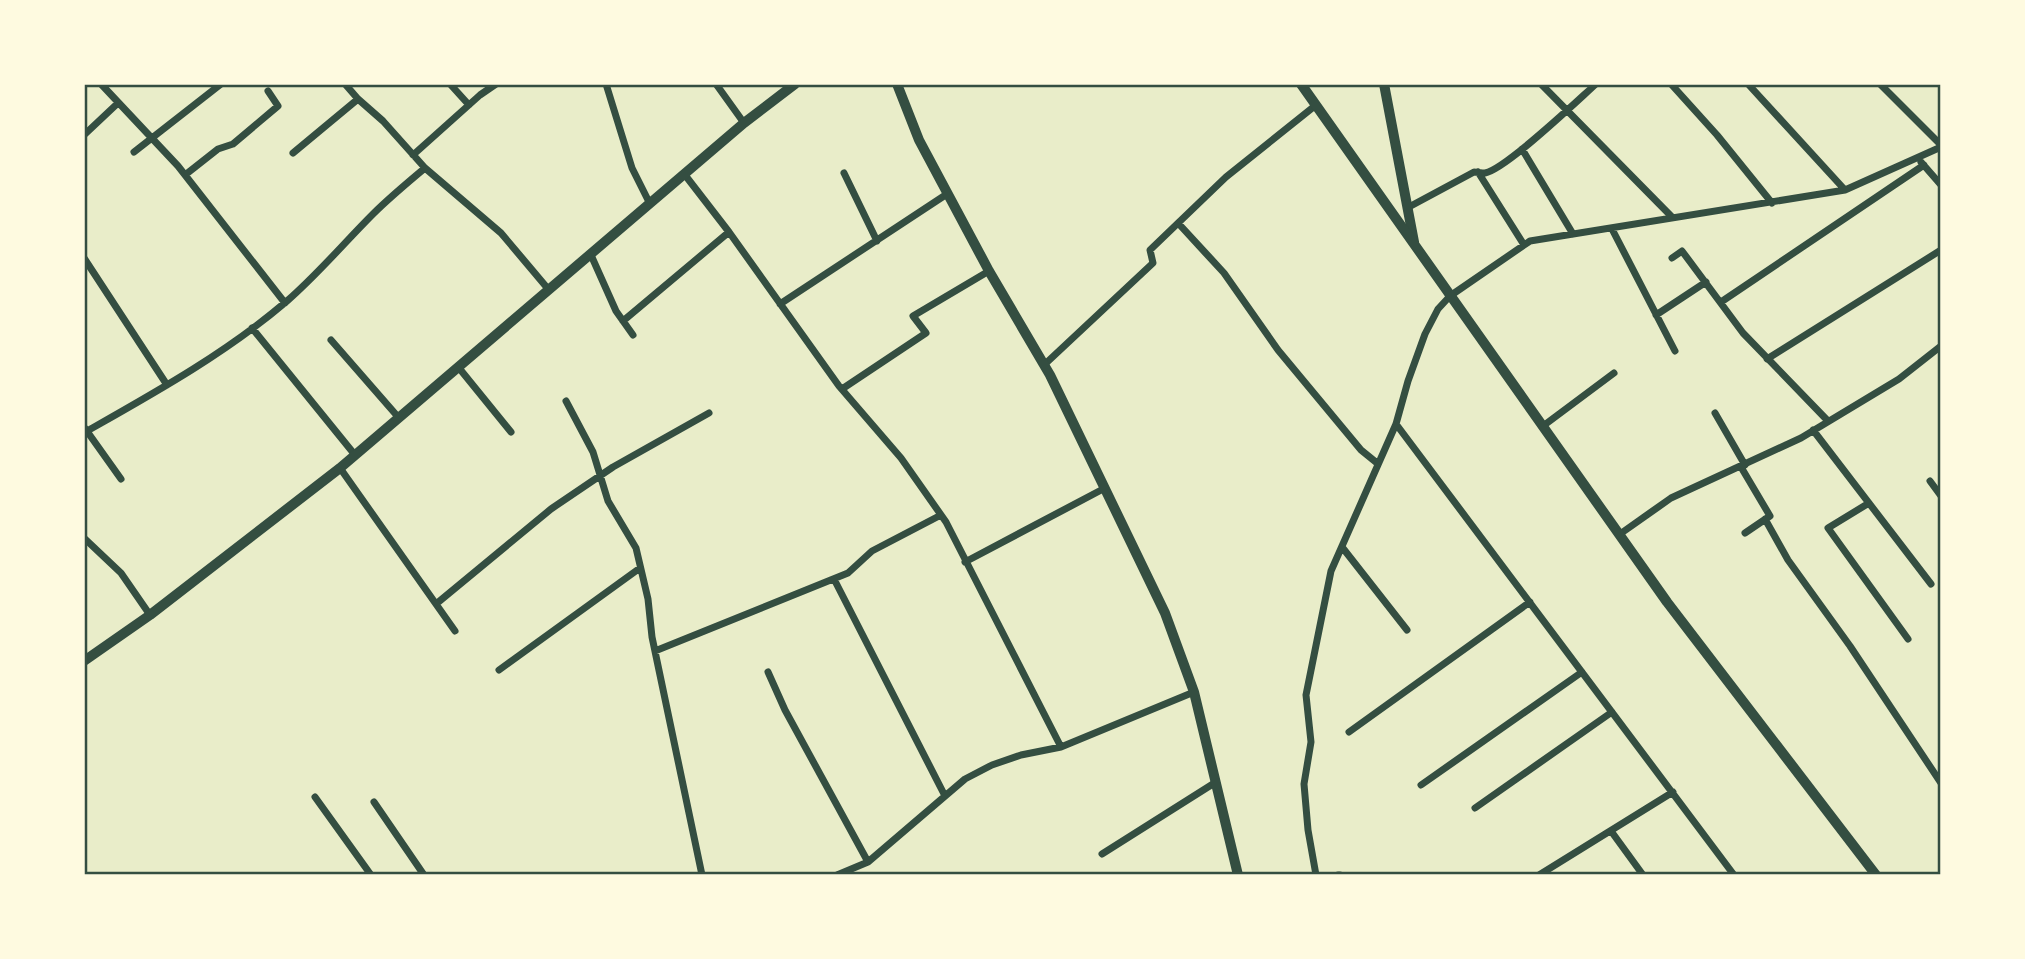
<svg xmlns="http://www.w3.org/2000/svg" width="2025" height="959" font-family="'Titillium Web',sans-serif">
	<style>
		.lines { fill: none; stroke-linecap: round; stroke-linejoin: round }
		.minor { stroke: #344e41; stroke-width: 7 }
		.tertiary { stroke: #344e41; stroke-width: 10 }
		.secondary { stroke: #344e41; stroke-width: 10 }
		.neatline { fill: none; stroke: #344e41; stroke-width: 2.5 }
	</style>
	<rect width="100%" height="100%" fill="#e9edc9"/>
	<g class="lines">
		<path class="minor" d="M 101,84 L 178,166 L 285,303
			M 345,84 L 358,99 L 383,121 L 425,168 L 501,233 L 549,290
			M 450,84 L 469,105
			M 606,84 L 632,168 L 650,204
			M 716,84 L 744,123
			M 1541,84 L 1672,217
			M 1671,84 L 1717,135 L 1772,203
			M 1748,84 L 1845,190
			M 1880,84 L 1941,145
			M 84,135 L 118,103
			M 1522,149 L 1573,234
			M 134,152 L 221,84
			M 293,153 L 358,99
			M 413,155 L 480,95 L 496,84
			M 1921,162 L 1941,185
			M 1478,172 L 1524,245
			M 844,173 L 877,241
			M 185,175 L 218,149 L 233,144 L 278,106 L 268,91
			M 685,175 L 729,232 L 839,386 L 901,458 L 946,522 L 1061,747
			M 1407,208 L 1474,172 C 1477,172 1481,173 1485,173 C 1506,169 1577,101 1596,84
			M 1178,223 L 1224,273 L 1278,350 L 1361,450 L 1377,463
			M 1612,229 L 1675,351
			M 591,255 L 616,311 L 633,335
			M 84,258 L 167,385
			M 1672,258 L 1682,251 L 1743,333 L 1828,421
			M 1721,302 L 1924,165
			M 780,304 L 947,194
			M 1656,315 L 1706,282
			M 623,321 L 729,232
			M 252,328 L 355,455
			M 331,340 L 399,418
			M 1767,359 L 1941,250
			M 1044,365 L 1153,263 L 1150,250 L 1226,177 L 1316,105
			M 459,368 L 511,432
			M 842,389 L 926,333 L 913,316 L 989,271
			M 566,401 L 593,452 L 608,501 L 636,548 L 648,599 L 652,637 L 702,875
			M 1715,413 L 1745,465
			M 1396,424 L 1734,875
			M 1543,426 L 1614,373
			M 84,427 L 121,479
			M 1813,430 L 1931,584
			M 87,431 C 156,392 226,353 287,301 C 318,274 344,243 373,214 C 389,198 407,183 425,168
			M 1741,467 L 1770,516 L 1745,533
			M 340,468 L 455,631
			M 1930,481 L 1941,496
			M 1869,503 L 1828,528 L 1908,639
			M 1765,519 L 1788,560 L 1850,646 L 1941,783
			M 1620,534 L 1671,498 L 1801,438 L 1899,379 L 1941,346
			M 84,538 L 121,573 L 150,615
			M 1342,547 L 1407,630
			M 965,562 L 1105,488
			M 834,579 L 945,796
			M 436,604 L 551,509 L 613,467 L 709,413
			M 655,651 L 848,573 L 872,551 L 941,515
			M 499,670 L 640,568
			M 768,672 L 785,710 L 868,862
			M 1349,732 L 1530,602
			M 1421,785 L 1582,672
			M 315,797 L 371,875
			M 374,802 L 424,875
			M 1475,808 L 1612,712
			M 1611,831 L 1643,875
			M 1102,854 L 1216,782
			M 837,875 L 868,862 L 965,779 L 992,765 L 1021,755 L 1061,747 L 1194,692
			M 1316,875 L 1308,830 L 1304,784 L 1311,742 L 1306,695 L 1331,571 L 1396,424 L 1408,381 L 1425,334 L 1438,309 L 1450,296 L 1530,241 L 1845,190 L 1941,147
			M 1338,875 L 1340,875
			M 1539,875 L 1673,792"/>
		<path class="tertiary" d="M 897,84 L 919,140 L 989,271 L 1050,375 L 1165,613 L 1194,692 L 1238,875
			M 1384,84 L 1414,242
			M 84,661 L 150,615 L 340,468 L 744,123 L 795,84"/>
		<path class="secondary" d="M 1301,84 L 1667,602 L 1876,875"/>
	</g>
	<rect width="2025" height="959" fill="none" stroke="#fefae0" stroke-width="172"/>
	<rect x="86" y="86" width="1853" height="787" class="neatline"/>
</svg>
